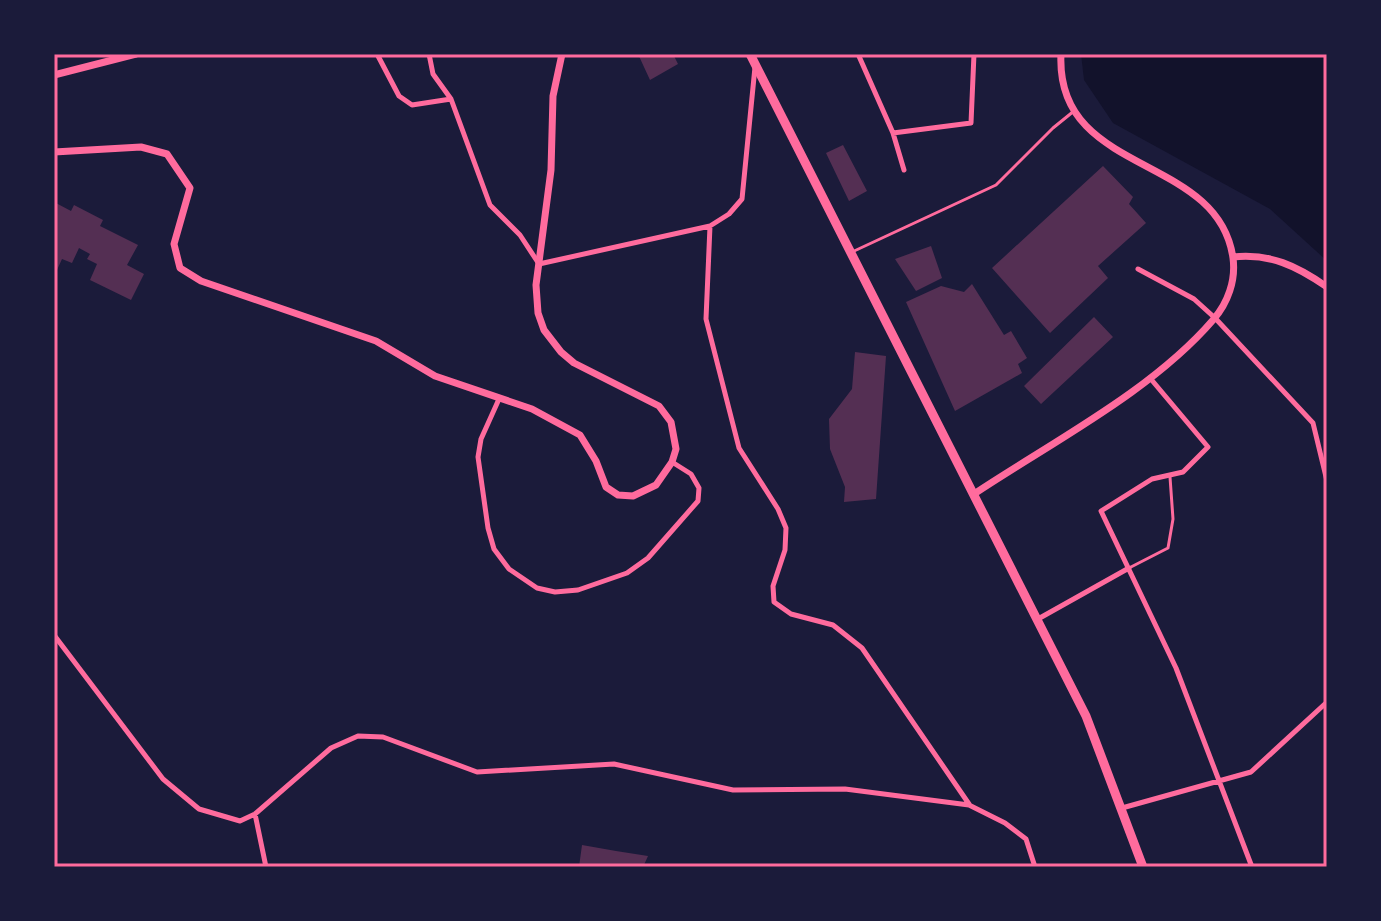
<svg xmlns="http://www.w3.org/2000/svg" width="1381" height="921" font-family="'Fira Sans',sans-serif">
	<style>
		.water { fill: #12122b }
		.building { fill: #542f53 }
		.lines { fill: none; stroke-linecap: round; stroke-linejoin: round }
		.service { stroke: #ff6b9d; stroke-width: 3 }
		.minor { stroke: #ff6b9d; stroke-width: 5 }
		.tertiary { stroke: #ff6b9d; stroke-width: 7 }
		.trunk { stroke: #ff6b9d; stroke-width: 9 }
		.neatline { fill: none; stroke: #ff6b9d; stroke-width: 3 }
	</style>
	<rect width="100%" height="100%" fill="#1b1b3a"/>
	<path class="water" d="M 1081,54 L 1327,54 L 1327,261 L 1270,209 L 1113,123 L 1084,80 Z"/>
	<path class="building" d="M 638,54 L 673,54 L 678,64 L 650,80 Z
		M 843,145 L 867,191 L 849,201 L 826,153 Z
		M 1103,166 L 1133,197 L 1129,204 L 1146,223 L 1098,266 L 1108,278 L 1050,333 L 992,268 Z
		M 54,202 L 71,211 L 74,205 L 103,220 L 100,226 L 138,245 L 127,265 L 144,274 L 131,300 L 90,280 L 97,264 L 87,259 L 90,254 L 79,248 L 72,263 L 62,259 L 57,270 L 54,268 Z
		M 931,246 L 942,278 L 916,291 L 895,259 Z
		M 972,284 L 1004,335 L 1011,331 L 1027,358 L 1018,364 L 1022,373 L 955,411 L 906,302 L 941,286 L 964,292 Z
		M 1094,317 L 1113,337 L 1041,404 L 1024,386 Z
		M 855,352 L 886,356 L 876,499 L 844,502 L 845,487 L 830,449 L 829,419 L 852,389 Z
		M 582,845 L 616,851 L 648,856 L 643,867 L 579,867 Z"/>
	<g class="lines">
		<path class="service" d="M 852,252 L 996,185 L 1053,128 L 1074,111
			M 1129,568 L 1168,548 L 1173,519 L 1170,477"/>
		<path class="minor" d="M 377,54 L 399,96 L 412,105 L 451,99
			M 429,54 L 433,74 L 451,99 L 490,205 L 520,235 L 539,264 L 710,226 L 729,214 L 742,199 L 755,67
			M 858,54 L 893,133 L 971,123 L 974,54
			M 893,133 L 904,170
			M 710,226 L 706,319 L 739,448 L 778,509 L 786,528 L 785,550 L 773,586 L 774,602 L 791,614 L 833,625 L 862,648 L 969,804
			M 1138,269 L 1194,299 L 1215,318 L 1313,423 L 1327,481
			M 1150,378 L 1208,447 L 1183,472 L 1152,479 L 1101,511 L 1176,668 L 1252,867
			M 499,399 L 481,439 L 478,457 L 488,528 L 494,549 L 509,569 L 537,588 L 555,592 L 578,590 L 627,573 L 648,558 L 698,501 L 699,488 L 691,474 L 672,462
			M 1038,619 L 1129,568
			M 54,635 L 163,779 L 199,809 L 240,821 L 255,814 L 331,748 L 358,736 L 383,737 L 477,772 L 614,764 L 733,790 L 845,789 L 969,805 L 1005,823 L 1026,839 L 1035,867
			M 1122,808 L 1251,772 L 1327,702
			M 255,814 L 266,867"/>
		<path class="tertiary" d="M 54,75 L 136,54
			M 54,152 L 141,147 L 167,154 L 190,188 L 174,244 L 180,268 L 201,281 L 376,341 L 435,376 L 532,409 L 580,435 L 596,461 L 606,487 L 618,495 L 633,496 L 656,485 L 672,462 L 676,449 L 671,422 L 659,406 L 574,363 L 561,352 L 544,330 L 538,313 L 536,285 L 551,170 L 553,96 L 562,54
			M 1233,257 C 1270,253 1297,266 1327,287
			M 974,494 C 1052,442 1152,391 1213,320 C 1228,303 1236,280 1233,258 C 1218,152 1055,177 1061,54"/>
		<path class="trunk" d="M 750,54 L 1086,716 L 1143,867"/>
	</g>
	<rect width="1381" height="921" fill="none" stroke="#1b1b3a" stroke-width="112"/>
	<rect x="56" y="56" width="1269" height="809" class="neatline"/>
</svg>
